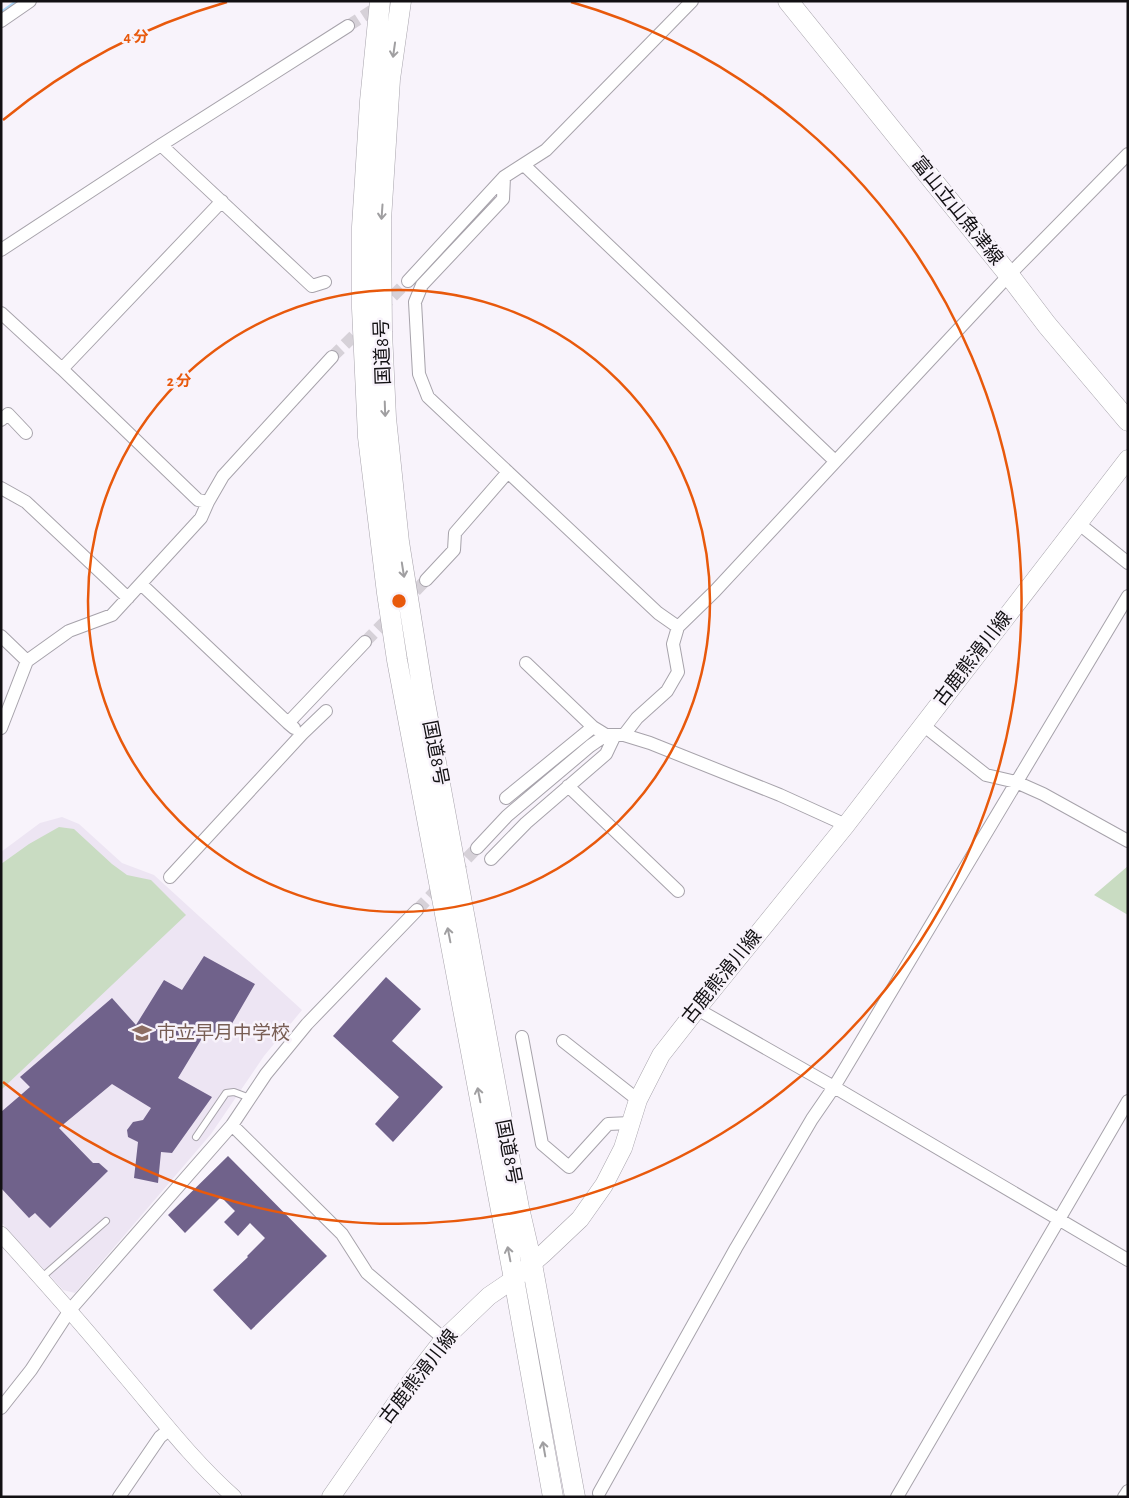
<svg xmlns="http://www.w3.org/2000/svg" width="1129" height="1498" font-family="'Alegreya Sans','Noto Sans JP',sans-serif">
	<style>
		.built { fill: #ede5f3 }
		.green { fill: #c9dcc2 }
		.lines { fill: none; stroke-linecap: round; stroke-linejoin: round }
		.stream { stroke: #abd7f8; stroke-width: 4 }
		.building { fill: #70628b }
		.minor-tunnel { stroke: #d6d1d8; stroke-width: 12; stroke-dasharray: 12 6; stroke-linecap: butt }
		.service-casing { stroke: #a7a3ab; stroke-width: 8 }
		.minor-casing { stroke: #a7a3ab; stroke-width: 14 }
		.tertiary-casing { stroke: #a7a3ab; stroke-width: 16 }
		.secondary-casing { stroke: #a7a3ab; stroke-width: 19 }
		.primary-casing { stroke: #a7a3ab; stroke-width: 21 }
		.trunk-casing { stroke: #a7a3ab; stroke-width: 21 }
		.service { stroke: #fff; stroke-width: 6 }
		.minor { stroke: #fff; stroke-width: 12 }
		.tertiary { stroke: #fff; stroke-width: 15 }
		.secondary { stroke: #fff; stroke-width: 18 }
		.primary { stroke: #fff; stroke-width: 20 }
		.trunk { stroke: #fff; stroke-width: 20 }
		.oneway { stroke: #a09fa1 }
		.ring { fill: none; stroke: #e8590c; stroke-width: 2.5 }
		.labels { text-anchor: middle; dominant-baseline: central; stroke-width: 5; stroke-linejoin: round; paint-order: stroke }
		.street-label { font-size: 19px; fill: #121013; stroke: #f8f3fb }
		.education-label { font-size: 19px; fill: #785e54; stroke: #f8f3fb; text-anchor: start }
		.centre { fill: #e8590c; stroke: #f8f3fb; stroke-width: 2.5 }
		.ring-label { font-size: 15px; text-anchor: middle; font-weight: bold; fill: #e8590c; stroke: #f8f3fb; stroke-width: 5; stroke-linejoin: round; paint-order: stroke }
	</style>
	<rect width="100%" height="100%" fill="#f8f3fb"/>
	<path class="built" d="M 62,817 L 79,824 L 122,863 L 154,875 L 302,1010 L 264,1056 L 211,1134 L 75,1293 L 63,1290 L 1,1222 L 1,852 L 40,823 Z"/>
	<path class="green" d="M 59,827 L 74,829 L 112,864 L 127,875 L 151,880 L 186,915 L 1,1090 L 1,864 L 29,844 Z
		M 1128,866 L 1128,915 L 1094,895 Z"/>
	<g class="lines">
		<path class="stream" d="M 1,13 L 18,1"/>
	</g>
	<path class="building" d="M 204,956 L 255,984 L 223,1039 L 207,1030 L 178,1078 L 212,1097 L 172,1153 L 161,1152 L 158,1183 L 134,1178 L 138,1142 L 128,1137 L 127,1130 L 133,1122 L 143,1120 L 151,1108 L 112,1084 L 59,1128 L 93,1163 L 99,1163 L 108,1171 L 50,1228 L 35,1213 L 29,1218 L 1,1188 L 1,1112 L 30,1087 L 20,1077 L 112,998 L 136,1025 L 164,980 L 182,990 Z
		M 386,977 L 421,1009 L 392,1041 L 443,1087 L 393,1142 L 375,1124 L 399,1097 L 333,1036 Z
		M 228,1156 L 327,1256 L 251,1330 L 213,1290 L 248,1257 L 247,1256 L 265,1238 L 250,1223 L 238,1236 L 224,1222 L 235,1211 L 221,1197 L 185,1233 L 168,1215 Z"/>
	<g class="lines">
		<path class="minor-tunnel" d="M 348,26 L 382,4
			M 380,309 L 408,281
			M 332,357 L 366,324
			M 365,642 L 426,580
			M 417,910 L 477,848"/>
		<defs>
			<path id="service" d="M 196,1137 L 226,1093 L 234,1092 L 250,1098
				M 41,1278 L 106,1221"/>
			<path id="minor" d="M 1,21 L 30,1
				M 161,145 L 312,286 L 325,282
				M 524,165 L 835,461
				M 504,177 L 503,199 L 422,285 L 415,302 L 419,374 L 428,397 L 658,613 L 678,627
				M 1,250 L 161,145 L 348,26
				M 408,281 L 504,177 L 546,150 L 692,1
				M 1,313 L 62,369 L 198,500 L 208,502
				M 62,369 L 222,201
				M 1,420 L 8,414 L 26,433
				M 1,488 L 26,502 L 128,598
				M 1078,523 L 1128,563
				M 426,580 L 454,550 L 455,533 L 508,472
				M 141,584 L 288,723
				M 1,636 L 27,661
				M 526,663 L 593,727
				M 923,725 L 986,775 L 1016,782 L 1043,794 L 1128,841
				M 1,728 L 27,661 L 69,631 L 112,615 L 201,518 L 208,502 L 223,476 L 332,357
				M 294,728 L 288,723 L 365,642
				M 624,735 L 637,718 L 667,691 L 678,672 L 673,644 L 678,627 L 715,591 L 1009,275 L 1128,154
				M 568,786 L 678,891
				M 506,798 L 593,727 L 606,735
				M 477,848 L 507,816 L 590,746 L 606,735 L 624,735 L 650,743 L 780,795 L 846,825
				M 491,859 L 526,823 L 606,754 L 615,735
				M 170,877 L 302,734 L 326,711
				M 697,1009 L 834,1087 L 1128,1260
				M 522,1037 L 542,1144 L 569,1167 L 608,1124 L 630,1123
				M 563,1041 L 638,1100
				M 232,1125 L 342,1234 L 367,1273 L 444,1339
				M 1,1408 L 31,1370 L 70,1310 L 232,1125 L 266,1074 L 307,1024 L 417,910
				M 599,1493 L 736,1248 L 812,1119 L 834,1087 L 1128,596
				M 119,1497 L 160,1437 L 170,1429
				M 897,1497 L 1128,1101
				M 1124,1497 L 1128,1491"/>
			<path id="tertiary" d="M 1,1234 C 41,1278 81,1323 119,1369 C 156,1412 191,1459 234,1497"/>
			<path id="secondary" d="M 331,1497 L 413,1379 L 444,1339 L 489,1296 L 514,1279 L 543,1254 L 580,1219 L 604,1185 L 623,1148 L 638,1100 L 661,1055 L 697,1009 L 846,825 L 1128,459"/>
			<path id="primary" d="M 788,1 L 1009,275 L 1047,325 L 1128,421"/>
			<path id="trunk" d="M 380,1 L 370,101 L 362,227 L 362,308 L 368,437 L 387,593 L 397,660 L 514,1279 L 553,1497
				M 401,1 L 390,79 L 381,220 L 382,332 L 386,418 L 399,542 L 423,692 L 501,1114 L 519,1208 L 532,1264 L 575,1497"/>
		</defs>
		<use href="#service" class="service-casing"/>
		<use href="#minor" class="minor-casing"/>
		<use href="#tertiary" class="tertiary-casing"/>
		<use href="#secondary" class="secondary-casing"/>
		<use href="#primary" class="primary-casing"/>
		<use href="#trunk" class="trunk-casing"/>
		<use href="#service" class="service"/>
		<use href="#minor" class="minor"/>
		<use href="#tertiary" class="tertiary"/>
		<use href="#secondary" class="secondary"/>
		<use href="#primary" class="primary"/>
		<use href="#trunk" class="trunk"/>
	</g>
	<defs><path id="oneway-shaft" d="M-6 0H5M1.5-3L5.5 0L1.5 3" fill="none" stroke-width="1.6" stroke-linecap="round" stroke-linejoin="round" transform="scale(1.25)"/></defs>
	<g class="oneway">
		<use href="#oneway-shaft" transform="translate(394 50) rotate(98)"/>
		<use href="#oneway-shaft" transform="translate(382 212) rotate(94)"/>
		<use href="#oneway-shaft" transform="translate(385 409) rotate(88)"/>
		<use href="#oneway-shaft" transform="translate(403 570) rotate(81)"/>
		<use href="#oneway-shaft" transform="translate(449 935) rotate(-101)"/>
		<use href="#oneway-shaft" transform="translate(479 1095) rotate(-101)"/>
		<use href="#oneway-shaft" transform="translate(509 1254) rotate(-101)"/>
		<use href="#oneway-shaft" transform="translate(544 1449) rotate(-100)"/>
	</g>
	<g class="ring">
		<circle cx="399" cy="601" r="311"/>
		<path d="M3 120A623 623 0 0 1 227 2M571 2A623 623 0 1 1 3 1082"/>
	</g>
	<defs>
		<symbol id="school-bare" viewBox="-9 -9 18 18"><path d="M0-5L7-2L0 1L-7-2ZM-4 1L0 2.5L4 1V4Q0 6-4 4Z" fill="#8d6e63" stroke="#f8f3fb" stroke-width="2.5" paint-order="stroke"/></symbol>
	</defs>
	<g fill-rule="evenodd">
		<use href="#school-bare" x="128" y="1019" width="28" height="28"/>
	</g>
	<g class="labels">
		<g class="street-label">
			<text transform="translate(957 211) rotate(51)">富山立山魚津線</text>
			<text transform="translate(383 352) rotate(-92)">国道8号</text>
			<text transform="translate(973 659) rotate(-52)">古鹿熊滑川線</text>
			<text transform="translate(435 753) rotate(79)">国道8号</text>
			<text transform="translate(722 977) rotate(-51)">古鹿熊滑川線</text>
			<text transform="translate(508 1152) rotate(79)">国道8号</text>
			<text transform="translate(419 1377) rotate(-52)">古鹿熊滑川線</text>
		</g>
		<g class="education-label">
			<text x="157" y="1033">市立早月中学校</text>
		</g>
	</g>
	<circle cx="399" cy="601" r="8" class="centre"/>
	<g class="ring-label">
		<text x="136" y="42">4 分</text>
		<text x="179" y="386">2 分</text>
	</g>
	<rect width="1129" height="1498" fill="none" stroke="#121013" stroke-width="5"/>
</svg>
